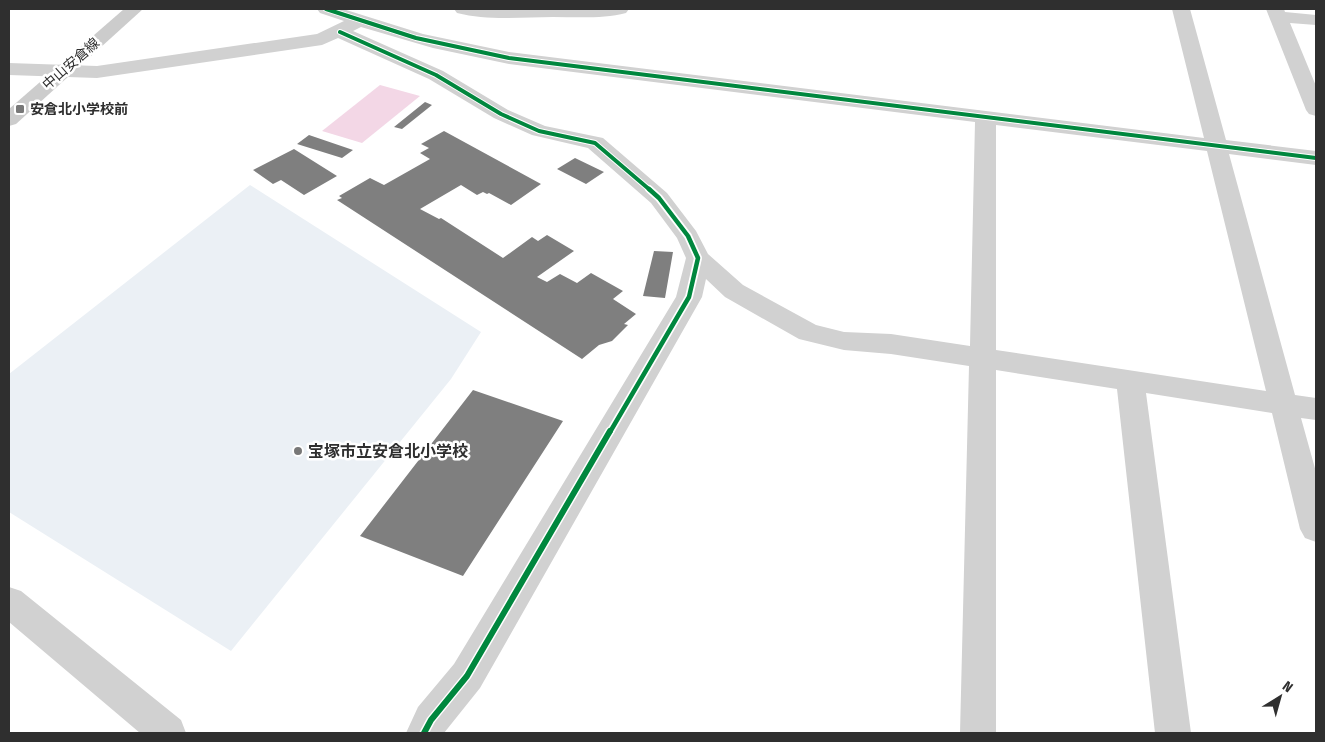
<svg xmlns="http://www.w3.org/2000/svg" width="1325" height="742" font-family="'Fira Sans Condensed','Noto Sans JP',sans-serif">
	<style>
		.green { fill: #ebf0f5 }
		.water { fill: #f3d7e6 }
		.building { fill: #7f7f7f }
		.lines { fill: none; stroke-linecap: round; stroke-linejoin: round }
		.street { fill: #d1d1d1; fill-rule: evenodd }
		.secondary { fill: #ccc; fill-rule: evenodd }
		.cycleway-far2-casing { stroke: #fff; stroke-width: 6 }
		.cycleway-far1-casing { stroke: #fff; stroke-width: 8 }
		.cycleway-casing { stroke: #fff; stroke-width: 9 }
		.cycleway-far2 { stroke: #00873e; stroke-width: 4 }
		.cycleway-far1 { stroke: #00873e; stroke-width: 4.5 }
		.cycleway { stroke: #00873e; stroke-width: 6 }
		.poi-dot { fill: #787878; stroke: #fff; stroke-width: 2 }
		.labels { text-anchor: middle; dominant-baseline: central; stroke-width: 5; stroke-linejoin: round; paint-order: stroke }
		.far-street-label { font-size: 14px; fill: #2f2f2f; stroke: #fff }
		.far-poi-label { font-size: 14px; font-weight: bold; fill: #2f2f2f; stroke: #fff; text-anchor: start }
		.poi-label { font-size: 16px; font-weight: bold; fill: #2f2f2f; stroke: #fff; text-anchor: start }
	</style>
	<rect width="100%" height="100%" fill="#fff"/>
	<path class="green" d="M 250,185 L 481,332 L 451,379 L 231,651 L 9,512 L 9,374 Z"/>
	<path class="water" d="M 380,85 L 420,96 L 362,143 L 322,131 Z"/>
	<path class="building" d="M 425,102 L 432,105 L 402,129 L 394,127 Z
		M 444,131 L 541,184 L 511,205 L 489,193 L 487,194 L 483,192 L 477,195 L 461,185 L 420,209 L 439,219 L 441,218 L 503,258 L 532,237 L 538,241 L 547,235 L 574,251 L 537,277 L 547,282 L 560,274 L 577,283 L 591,273 L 623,291 L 613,299 L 636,314 L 624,324 L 628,325 L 612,341 L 599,345 L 582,359 L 337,200 L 342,198 L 339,196 L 370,178 L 384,185 L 430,159 L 420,153 L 429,148 L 421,144 Z
		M 309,135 L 353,150 L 342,158 L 297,144 Z
		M 294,149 L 337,176 L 304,195 L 281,180 L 273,184 L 253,170 Z
		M 575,158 L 604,172 L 586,184 L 557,169 Z
		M 654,251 L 673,252 L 665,298 L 643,296 Z
		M 473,390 L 563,421 L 463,576 L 360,536 Z"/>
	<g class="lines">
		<path class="street" d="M 317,9 L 343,9 L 423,34 L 509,52 L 1204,138 L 1172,9 L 1190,9 L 1226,140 L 1316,151 L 1316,165 L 1229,154 L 1295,395 L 1316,398 L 1316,420 L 1301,418 L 1316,472 L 1316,542 L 1305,538 L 1300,529 L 1272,413 L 1146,393 L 1191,733 L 1155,733 L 1117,389 L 996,370 L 996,733 L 960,733 L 969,366 L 891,354 L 844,350 L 799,339 L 725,297 L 706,279 L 702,297 L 480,688 L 444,733 L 406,733 L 418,707 L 454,664 L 676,297 L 686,258 L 677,238 L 651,203 L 588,148 L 532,135 L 494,118 L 429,79 L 338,38 L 322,45 L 97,78 L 9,75 L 9,63 L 97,66 L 317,34 L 344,21 L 320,13 ZM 361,27 L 433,48 L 509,64 L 975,122 L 970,346 L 891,334 L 844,332 L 816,325 L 743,285 L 708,254 L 696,231 L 667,193 L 603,138 L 545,126 L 508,110 L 443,71 L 353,31 ZM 996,125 L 1207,151 L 1266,391 L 996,350 Z
			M 454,9 L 629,9 L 626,13 C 603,19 577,17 553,17 C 522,17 488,21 457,13 Z
			M 1266,9 L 1284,9 L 1285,12 L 1316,15 L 1316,25 L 1290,23 L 1316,86 L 1316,116 L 1309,114 L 1306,110 Z
			M 9,587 L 21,591 L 181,720 L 186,733 L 140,733 L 9,622 Z"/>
		<path class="secondary" d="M 124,9 L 143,9 L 16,124 L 9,126 L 9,109 Z"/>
		<defs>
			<path id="cycleway-far2" d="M 326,9 L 416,38 L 509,58 L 1316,158
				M 340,32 L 436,75 L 501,114 L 539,131 L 595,143 L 650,190"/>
			<path id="cycleway-far1" d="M 610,432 L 689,297 L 698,258 L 688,236 L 659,198 L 649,189"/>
			<path id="cycleway" d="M 424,733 L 431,720 L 467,676 L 610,431"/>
		</defs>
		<use href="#cycleway-far2" class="cycleway-far2-casing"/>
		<use href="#cycleway-far1" class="cycleway-far1-casing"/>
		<use href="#cycleway" class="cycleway-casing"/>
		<use href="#cycleway-far2" class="cycleway-far2"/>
		<use href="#cycleway-far1" class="cycleway-far1"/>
		<use href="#cycleway" class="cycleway"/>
	</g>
	<g class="poi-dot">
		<rect x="15" y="104" width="10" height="10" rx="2.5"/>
		<circle cx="298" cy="451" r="5"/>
	</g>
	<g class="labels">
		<g class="far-street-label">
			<text transform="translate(71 64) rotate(-41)">中山安倉線</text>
		</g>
		<g class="far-poi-label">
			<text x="30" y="109">安倉北小学校前</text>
		</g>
		<g class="poi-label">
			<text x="308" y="451">宝塚市立安倉北小学校</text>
		</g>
	</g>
	<rect width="1325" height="742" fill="none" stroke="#2f2f2f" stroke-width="20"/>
	<g transform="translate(1280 697) rotate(37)" stroke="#ffffff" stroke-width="4" paint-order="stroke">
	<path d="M0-4L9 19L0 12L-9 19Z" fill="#2f2f2f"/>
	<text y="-8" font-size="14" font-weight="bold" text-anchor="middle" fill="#2f2f2f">N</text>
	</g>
</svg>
